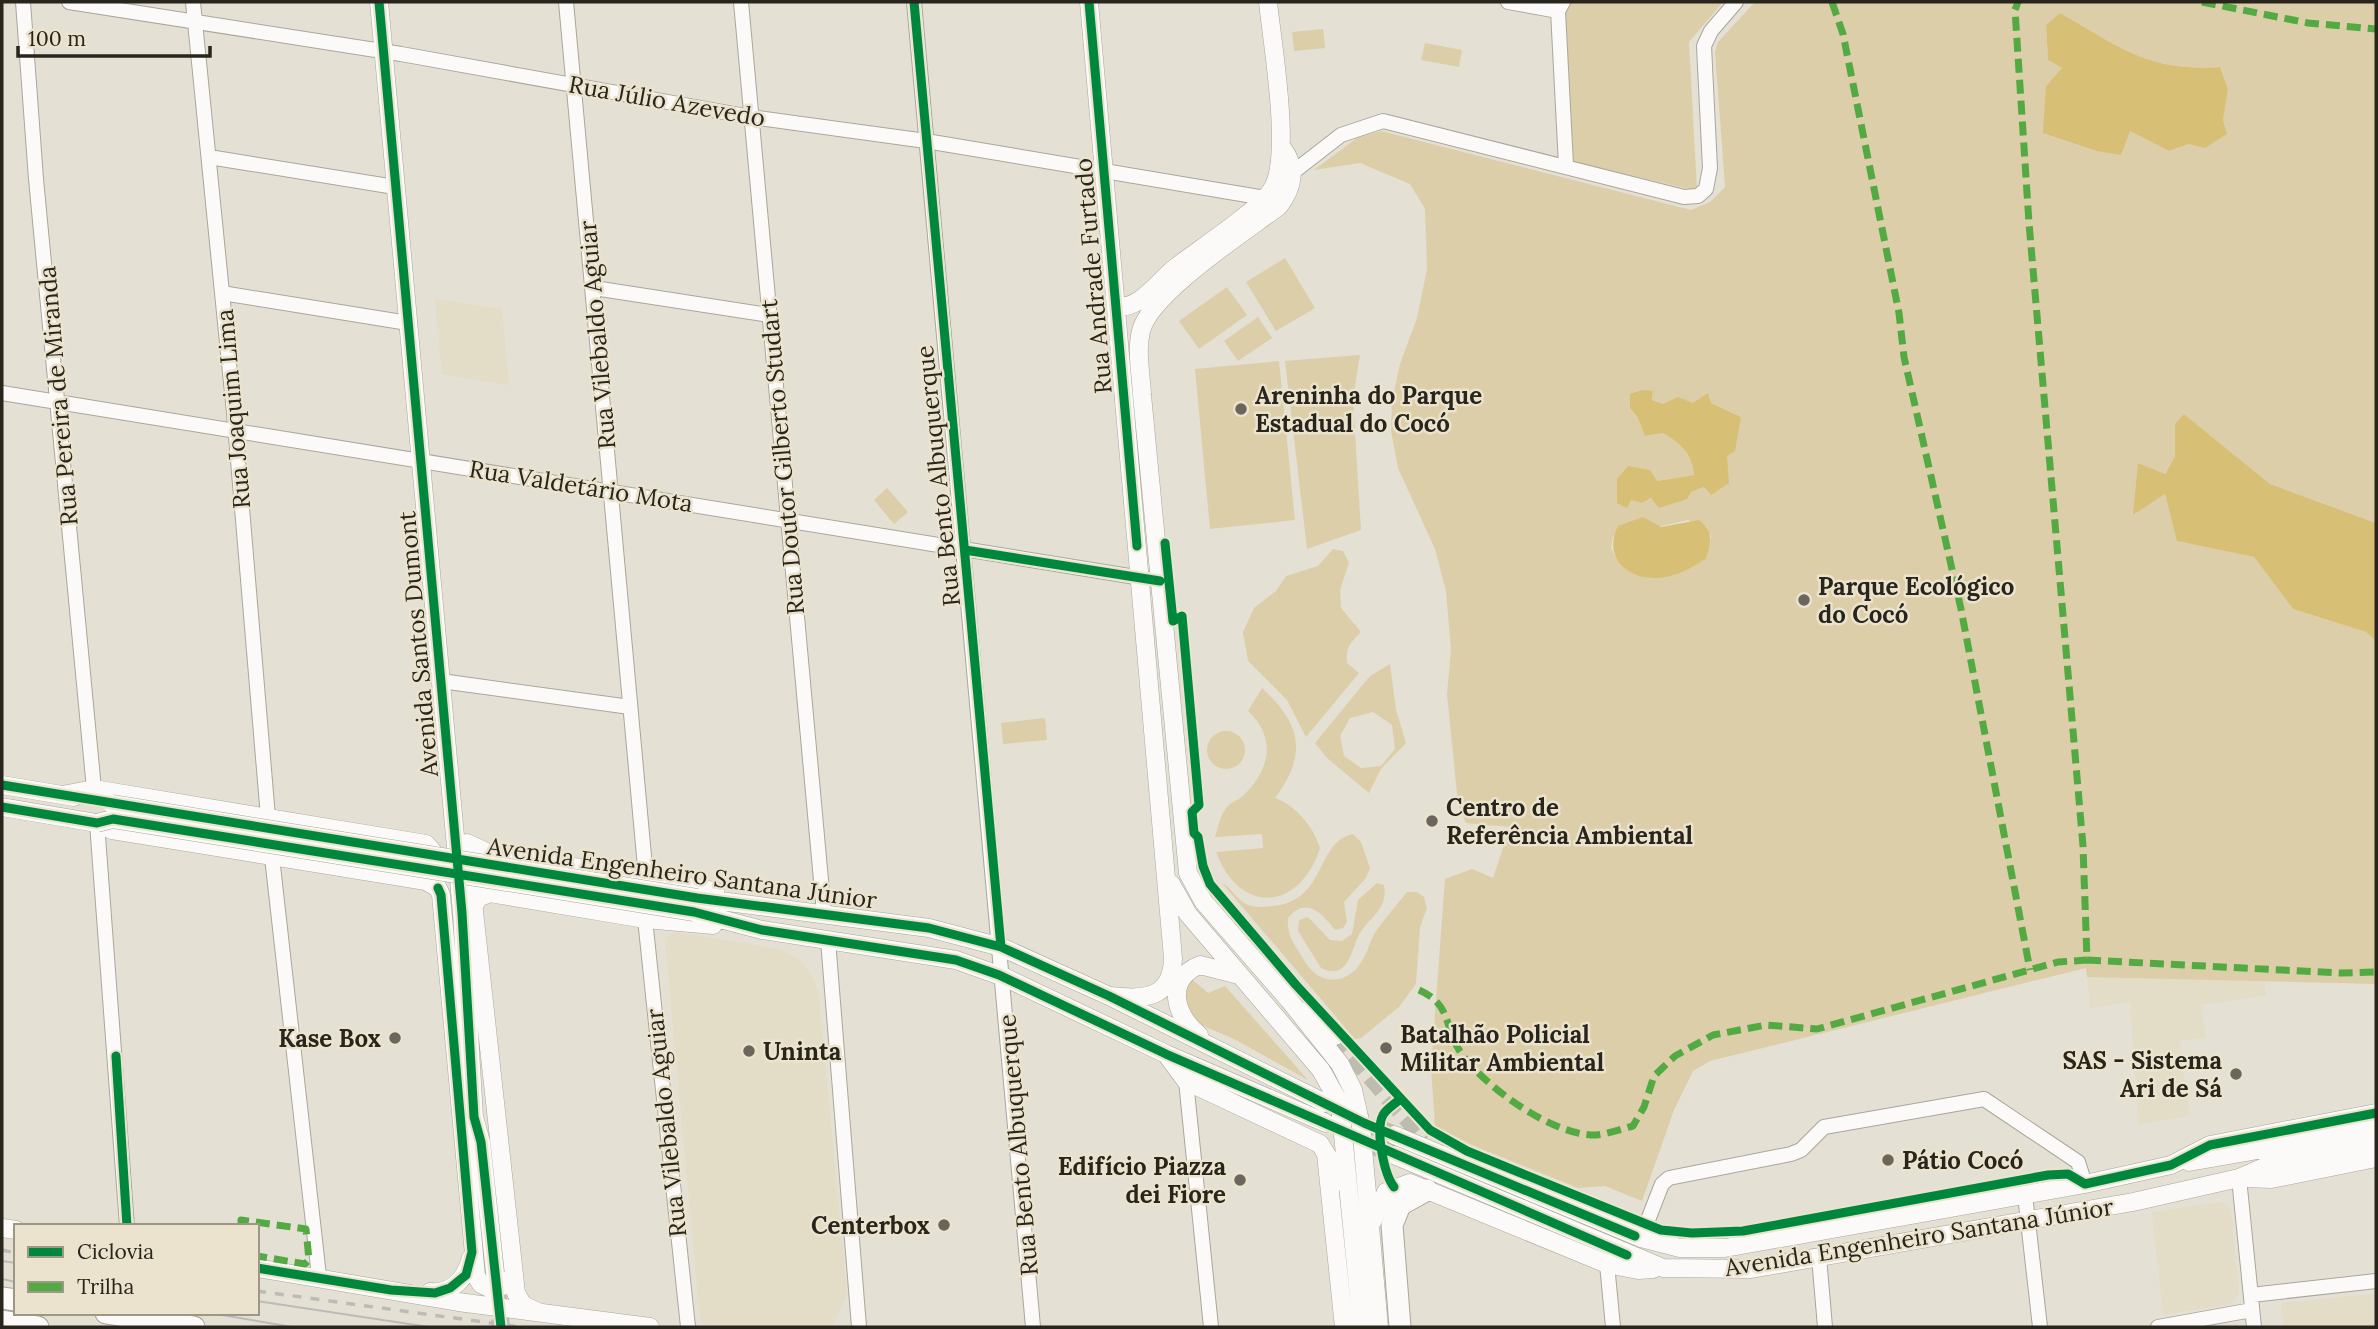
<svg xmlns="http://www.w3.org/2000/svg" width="2378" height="1329" font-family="Lora,serif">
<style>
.built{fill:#e3dcc6}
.green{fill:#dccea8;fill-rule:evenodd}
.water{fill:#d8bf76}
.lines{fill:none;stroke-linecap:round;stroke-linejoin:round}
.major-tunnel{stroke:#bebbaf;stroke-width:18;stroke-dasharray:18 9;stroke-linecap:butt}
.minor-casing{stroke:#a9a69c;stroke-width:16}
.major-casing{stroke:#a9a69c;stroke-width:19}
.highway-casing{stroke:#a9a69c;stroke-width:23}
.minor{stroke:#fbfaf9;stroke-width:14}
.major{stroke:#fbfaf9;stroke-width:18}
.highway{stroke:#fbfaf9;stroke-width:21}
.tram{stroke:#bcbbb8;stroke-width:2}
.rail{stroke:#bcbbb8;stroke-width:3.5;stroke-dasharray:9 9;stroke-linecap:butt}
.major-bridge-casing{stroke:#a9a69c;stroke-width:19;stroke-linecap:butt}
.major-bridge{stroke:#fbfaf9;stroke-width:18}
.quiet{stroke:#53aa43;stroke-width:7;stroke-dasharray:14 7;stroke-linecap:butt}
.cycleway-casing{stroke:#ebe3cd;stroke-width:13}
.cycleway{stroke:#00873e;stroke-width:9}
.poi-dot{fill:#6a665c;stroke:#ebe3cd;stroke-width:2.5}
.labels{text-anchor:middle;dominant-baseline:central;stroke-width:5;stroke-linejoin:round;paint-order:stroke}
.street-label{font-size:24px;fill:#28251c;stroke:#ebe3cd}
.poi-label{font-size:24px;font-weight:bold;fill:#28251c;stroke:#ebe3cd;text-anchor:start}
</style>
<rect width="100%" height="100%" fill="#e4e0d4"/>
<!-- built -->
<path class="built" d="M435,299L502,309L509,385L442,374Z
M674,932L781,949L800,960L814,979L819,997L847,1295L832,1327H719L704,1325L700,1320L665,939Z
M2087,977L2264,980L2266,995L2201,1005L2206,1037L2179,1041L2190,1115L2139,1125L2130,1002L2090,1008Z
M2222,1202L2231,1209L2239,1294L2230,1304L2163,1315L2152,1212Z
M2375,1294L2376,1327H2283L2281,1303Z"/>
<!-- green -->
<path class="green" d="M1568,2H1723L1689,42L1697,191L1572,161L1563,12Z
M1755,2H2376V523L2270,484L2184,414L2175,424V456L2164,475L2139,463L2134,514L2165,494L2178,541L2254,557L2293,609L2366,632L2376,641V984L2087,977L2086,968L1710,1061L1693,1071L1674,1110L1642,1201L1605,1186L1578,1188L1472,1145L1435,1126L1431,1068L1445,879L1472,869L1493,878L1510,827L1466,823L1458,804L1447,694L1451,650L1446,591L1435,549L1398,468L1391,431L1392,400L1400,364L1417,318L1427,269L1425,209L1410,184L1360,163L1314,170L1357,138L1381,131L1691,210L1710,202L1725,187L1715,52L1718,42ZM2060,13C2120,47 2148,72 2220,67L2228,89L2223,121L2189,144L2169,151L2046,86L2062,68L2048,60L2046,25ZM1653,392L1652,400L1663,404L1711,403L1741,417L1711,495L1704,487C1684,495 1660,492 1642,503L1631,500L1657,481L1694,475C1692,453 1681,444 1663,433L1645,436L1637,416ZM1688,520L1711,536L1706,559L1670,576L1617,560L1611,548L1613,537Z
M1323,29L1325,48L1294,51L1292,32Z
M1425,43L1462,50L1459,67L1421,60Z
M1285,258L1315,308L1276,331L1246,282Z
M1227,287L1247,315L1199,349L1179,321Z
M1258,317L1272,338L1238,361L1224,341Z
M1360,355L1353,399L1361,530L1307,549L1285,361Z
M1279,361L1295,520L1210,529L1195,369Z
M887,488L908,512L894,524L874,500Z
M1333,549L1343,551L1349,563L1340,590L1341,608L1361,632C1351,642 1345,648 1347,663L1359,673L1306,737L1287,700L1248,661L1243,632L1254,608L1276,591L1286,576L1318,566Z
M1390,664L1396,710L1406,743L1381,769L1369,793L1327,758L1315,743L1370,676ZM1373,712L1392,725L1395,749L1381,766L1361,768L1344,756L1340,736L1350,718Z
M1262,688C1301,724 1308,754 1275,798C1295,805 1314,827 1320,848C1300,911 1240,916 1216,852L1263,848L1262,834L1215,837C1218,828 1220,815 1227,807C1231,802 1239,800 1244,795C1271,768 1276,737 1248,711Z
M1045,718L1047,740L1003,744L1001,723Z
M1207 750a19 19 0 1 1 38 0a19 19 0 1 1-38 0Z
M1353,834L1361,842L1370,868L1366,878L1344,902L1347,922L1343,928L1335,930C1322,913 1306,896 1288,918C1286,936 1297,948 1306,963C1320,986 1348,985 1362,961C1368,952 1370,940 1376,931C1385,918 1397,905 1407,892H1417L1424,897L1427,908L1420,927L1416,984L1399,1007L1361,1038L1355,1039L1222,883C1231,887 1236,899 1246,904C1254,908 1264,907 1273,906C1327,901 1315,842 1353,834Z
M1377,883L1384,885C1388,909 1372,915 1360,933C1352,945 1350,982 1321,968L1298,931L1299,920L1308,917L1330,940L1342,941L1352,934L1358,900Z
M1189,977L1208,993L1225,986L1308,1080L1234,1039L1201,1025L1188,1015L1182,1003Z"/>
<!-- water -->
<path class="water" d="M2060,13C2120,47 2148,72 2220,67L2228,89L2223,121L2227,134L2205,148L2189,144L2169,151L2130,131L2121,155L2097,151L2043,133L2046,86L2062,68L2048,60L2046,25Z
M1642,390L1653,391L1652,400L1663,404L1678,397L1693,403L1708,393L1711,403L1741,417L1735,451L1727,456L1729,483L1711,495L1704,487L1691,492L1687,499L1659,508L1651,498L1642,503L1631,500L1627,508L1617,503V479L1628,466L1650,470L1657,481L1694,475C1692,453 1681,444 1663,433L1645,436L1637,416L1630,408V394Z
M2184,414L2270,484L2376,523V641L2366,632L2293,609L2254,557L2177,541L2165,494L2133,515L2138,463L2165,474L2175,456V424Z
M1643,517L1661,527L1699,520C1714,532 1711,542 1706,559C1695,565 1683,573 1670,576C1636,585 1600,563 1618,526Z"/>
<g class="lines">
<!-- major-tunnel -->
<path class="major-tunnel" d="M1335,1036L1425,1139
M1349,1115L1394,1135
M1351,1135L1394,1155
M497,1292L501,1327"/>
<defs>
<path id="minor" d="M23,2L36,179L94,789
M69,2L401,54L751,117L926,141L1265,198
M193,2L234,413L268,817
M566,2L646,878
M741,2L824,913
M914,2L1033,1327
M1508,2L1558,11
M1563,2L1558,11L1566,165
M209,157L395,187
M1292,173L1341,135L1383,121L1684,197L1698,196L1706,189L1710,168L1704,46L1711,31L1736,2
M594,288L769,315
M222,293L408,323
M2,393L1160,581
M441,681L630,707
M97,823L127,1226
M272,857L319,1276
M645,919L688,1327
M828,940L859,1327
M1186,1081L1211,1327
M2239,1178L2254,1327
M2025,1195L2040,1327
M1641,1238L1662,1184L1669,1178L1791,1154L1801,1150L1824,1127L1984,1099L2078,1162L2085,1184
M1819,1257L1825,1327
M1607,1264L1613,1327
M2251,1295L2376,1281
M2158,1327L2252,1310"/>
<path id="major" d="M379,2L462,913L474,1117L481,1142L496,1282
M1089,2L1173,958C1172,1001 1142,999 1109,996
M1283,149C1297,168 1293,188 1279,206C1245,232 1150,293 1141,331C1136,351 1141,374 1142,395L1188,873L1203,901L1289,1000L1340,1064L1353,1090L1361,1126L1379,1327
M1116,306C1139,311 1158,281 1175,268C1199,249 1255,213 1271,191C1293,160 1272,43 1268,2
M2,785L74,797
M62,795L94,789L426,844L433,852L435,866
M2,807L97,823L112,830L426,881L438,888L441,895L476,1276L481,1284L491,1289L506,1285L514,1274
M467,843L486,852L715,891
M470,875L516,1293L523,1305L538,1312
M1171,884L1188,914L1321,1070L1340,1104L1362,1327
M697,898L929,928L1001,947L1109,996L1325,1103
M474,906L478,898L490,893L645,919L713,925
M694,912L762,930L956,960L1004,977L1166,1054L1326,1123
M1306,1011L1335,1036
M1199,1035C1174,1015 1165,979 1200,965L1239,975
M1166,1054L1186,1081L1320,1144L1344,1183
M1394,1135L1641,1238L1680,1248H1725L2085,1184L2171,1165L2210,1145L2376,1113
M1326,1154L1344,1327
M1394,1155L1663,1268L1751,1269L2133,1202L2239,1178L2269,1165L2376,1145
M2189,1162L2376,1129
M2246,1178L2271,1179L2376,1158
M1372,1222L1386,1192L1410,1183L1607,1264L1638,1270L1653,1269
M2,1228L16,1230
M257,1268L458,1302L650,1327
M430,1292C453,1294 465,1279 471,1258"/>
<path id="highway" d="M2,1298L16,1300
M106,1313L194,1327
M2,1321L38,1327
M1400,1327L1392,1225L1400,1205L1427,1190"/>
</defs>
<!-- minor casing -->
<use href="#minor" class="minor-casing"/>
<!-- major casing -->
<use href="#major" class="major-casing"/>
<!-- highway casing -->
<use href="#highway" class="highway-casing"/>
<!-- minor -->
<use href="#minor" class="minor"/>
<!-- major -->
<use href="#major" class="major"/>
<!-- highway -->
<use href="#highway" class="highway"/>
<!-- tram -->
<path class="tram" d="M2,1261L16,1263
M2,1279L16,1282
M257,1301L429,1327
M210,1313L292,1327"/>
<!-- rail -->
<path class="rail" d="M2,1250L16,1253
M257,1291L520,1327"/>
<defs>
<path id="major-bridge" d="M112,804L697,898
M97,823L113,819L694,912"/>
</defs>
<!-- major-bridge casing -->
<use href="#major-bridge" class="major-bridge-casing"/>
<!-- major-bridge -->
<use href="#major-bridge" class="major-bridge"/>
<!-- quiet -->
<path class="quiet" d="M1832,2L1843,34L1899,313L1904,357L1961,609L2030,970
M2202,2L2308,23L2376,29
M2087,960L2340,973L2376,972
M1419,990C1453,1005 1443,1027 1461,1053C1485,1087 1553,1136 1596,1135C1608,1134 1621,1129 1633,1126L1644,1107L1654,1076L1675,1056L1713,1035L1766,1025L1817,1029L2058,962L2087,960L2083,846L2029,223L2015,10L2018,2
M241,1226V1220L306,1229L309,1260L305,1264L257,1256"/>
<defs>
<path id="cycleway" d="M379,2L462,913L474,1117L481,1142L501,1327
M914,2L1001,947
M1089,2L1137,546
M1165,543L1173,621L1182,616L1199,805L1192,812L1194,833L1198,837L1203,866L1210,884L1296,985L1430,1130L1467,1151L1646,1224L1661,1230L1692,1233L1743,1231L2048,1175L2068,1174L2085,1184L2171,1165L2210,1145L2376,1113
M965,550L1160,581
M2,785L697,898L929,928L1001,947L1109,996L1364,1123L1635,1236
M2,807L97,823L113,819L694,912L762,930L956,960L999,975L1166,1054L1627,1255
M116,1056L127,1226
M1394,1187C1384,1174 1375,1130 1383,1115C1386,1109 1395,1104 1400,1099
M257,1268L391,1290L435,1293L450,1288L466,1275L472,1252L441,895L438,888"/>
</defs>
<!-- cycleway casing -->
<use href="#cycleway" class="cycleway-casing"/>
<!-- cycleway -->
<use href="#cycleway" class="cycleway"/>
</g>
<!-- markers -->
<g class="poi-dot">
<circle cx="1241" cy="409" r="7"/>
<circle cx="1804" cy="600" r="7"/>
<circle cx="1432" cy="821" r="7"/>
<circle cx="395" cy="1038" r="7"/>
<circle cx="1386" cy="1048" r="7"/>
<circle cx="749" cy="1051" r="7"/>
<circle cx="2236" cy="1074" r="7"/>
<circle cx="1888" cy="1160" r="7"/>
<circle cx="1240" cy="1180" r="7"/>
<circle cx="944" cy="1225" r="7"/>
</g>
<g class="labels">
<!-- street labels -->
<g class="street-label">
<text transform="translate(667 101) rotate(10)">Rua Júlio Azevedo</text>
<text transform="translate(1093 276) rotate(-95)">Rua Andrade Furtado</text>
<text transform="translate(597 335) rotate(-95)">Rua Vilebaldo Aguiar</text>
<text transform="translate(58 396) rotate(-95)">Rua Pereira de Miranda</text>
<text transform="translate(233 409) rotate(-95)">Rua Joaquim Lima</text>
<text transform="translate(782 457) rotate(-95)">Rua Doutor Gilberto Studart</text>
<text transform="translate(938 476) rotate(-96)">Rua Bento Albuquerque</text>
<text transform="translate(581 486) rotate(9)">Rua Valdetário Mota</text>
<text transform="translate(418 644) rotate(-95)">Avenida Santos Dumont</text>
<text transform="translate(682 873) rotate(8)">Avenida Engenheiro Santana Júnior</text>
<text transform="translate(666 1123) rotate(-96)">Rua Vilebaldo Aguiar</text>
<text transform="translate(1018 1145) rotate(-95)">Rua Bento Albuquerque</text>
<text transform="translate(1919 1237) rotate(-9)">Avenida Engenheiro Santana Júnior</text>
</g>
<!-- poi labels -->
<g class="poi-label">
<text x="1255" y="395">Areninha do Parque<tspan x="1255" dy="28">Estadual do Cocó</tspan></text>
<text x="1818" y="586">Parque Ecológico<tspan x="1818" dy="28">do Cocó</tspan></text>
<text x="1446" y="807">Centro de<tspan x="1446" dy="28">Referência Ambiental</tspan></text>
<text x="1400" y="1034">Batalhão Policial<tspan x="1400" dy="28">Militar Ambiental</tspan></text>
<text x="381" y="1038" text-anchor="end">Kase Box</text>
<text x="763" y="1051">Uninta</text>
<text x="2222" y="1060" text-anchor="end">SAS - Sistema<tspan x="2222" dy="28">Ari de Sá</tspan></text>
<text x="1902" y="1160">Pátio Cocó</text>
<text x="1226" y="1166" text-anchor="end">Edifício Piazza<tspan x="1226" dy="28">dei Fiore</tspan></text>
<text x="930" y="1225" text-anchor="end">Centerbox</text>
</g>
</g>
<!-- border -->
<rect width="2378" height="1329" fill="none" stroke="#28251c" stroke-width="7"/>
<!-- legend -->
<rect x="14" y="1224" width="245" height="91" fill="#ebe3cd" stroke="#9d9786" stroke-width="2"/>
<rect x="28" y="1247" width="35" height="10" fill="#00873e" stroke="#9d9786" stroke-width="2"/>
<text x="77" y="1259" font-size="21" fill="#28251c">Ciclovia</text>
<rect x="28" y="1282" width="35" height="10" fill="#53aa43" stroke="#9d9786" stroke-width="2"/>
<text x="77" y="1294" font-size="21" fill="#28251c">Trilha</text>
<!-- scale -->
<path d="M18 46v10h192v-10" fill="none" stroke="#28251c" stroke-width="3.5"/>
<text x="28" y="46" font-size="21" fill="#28251c" stroke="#ebe3cd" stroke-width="5" paint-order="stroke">100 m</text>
</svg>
